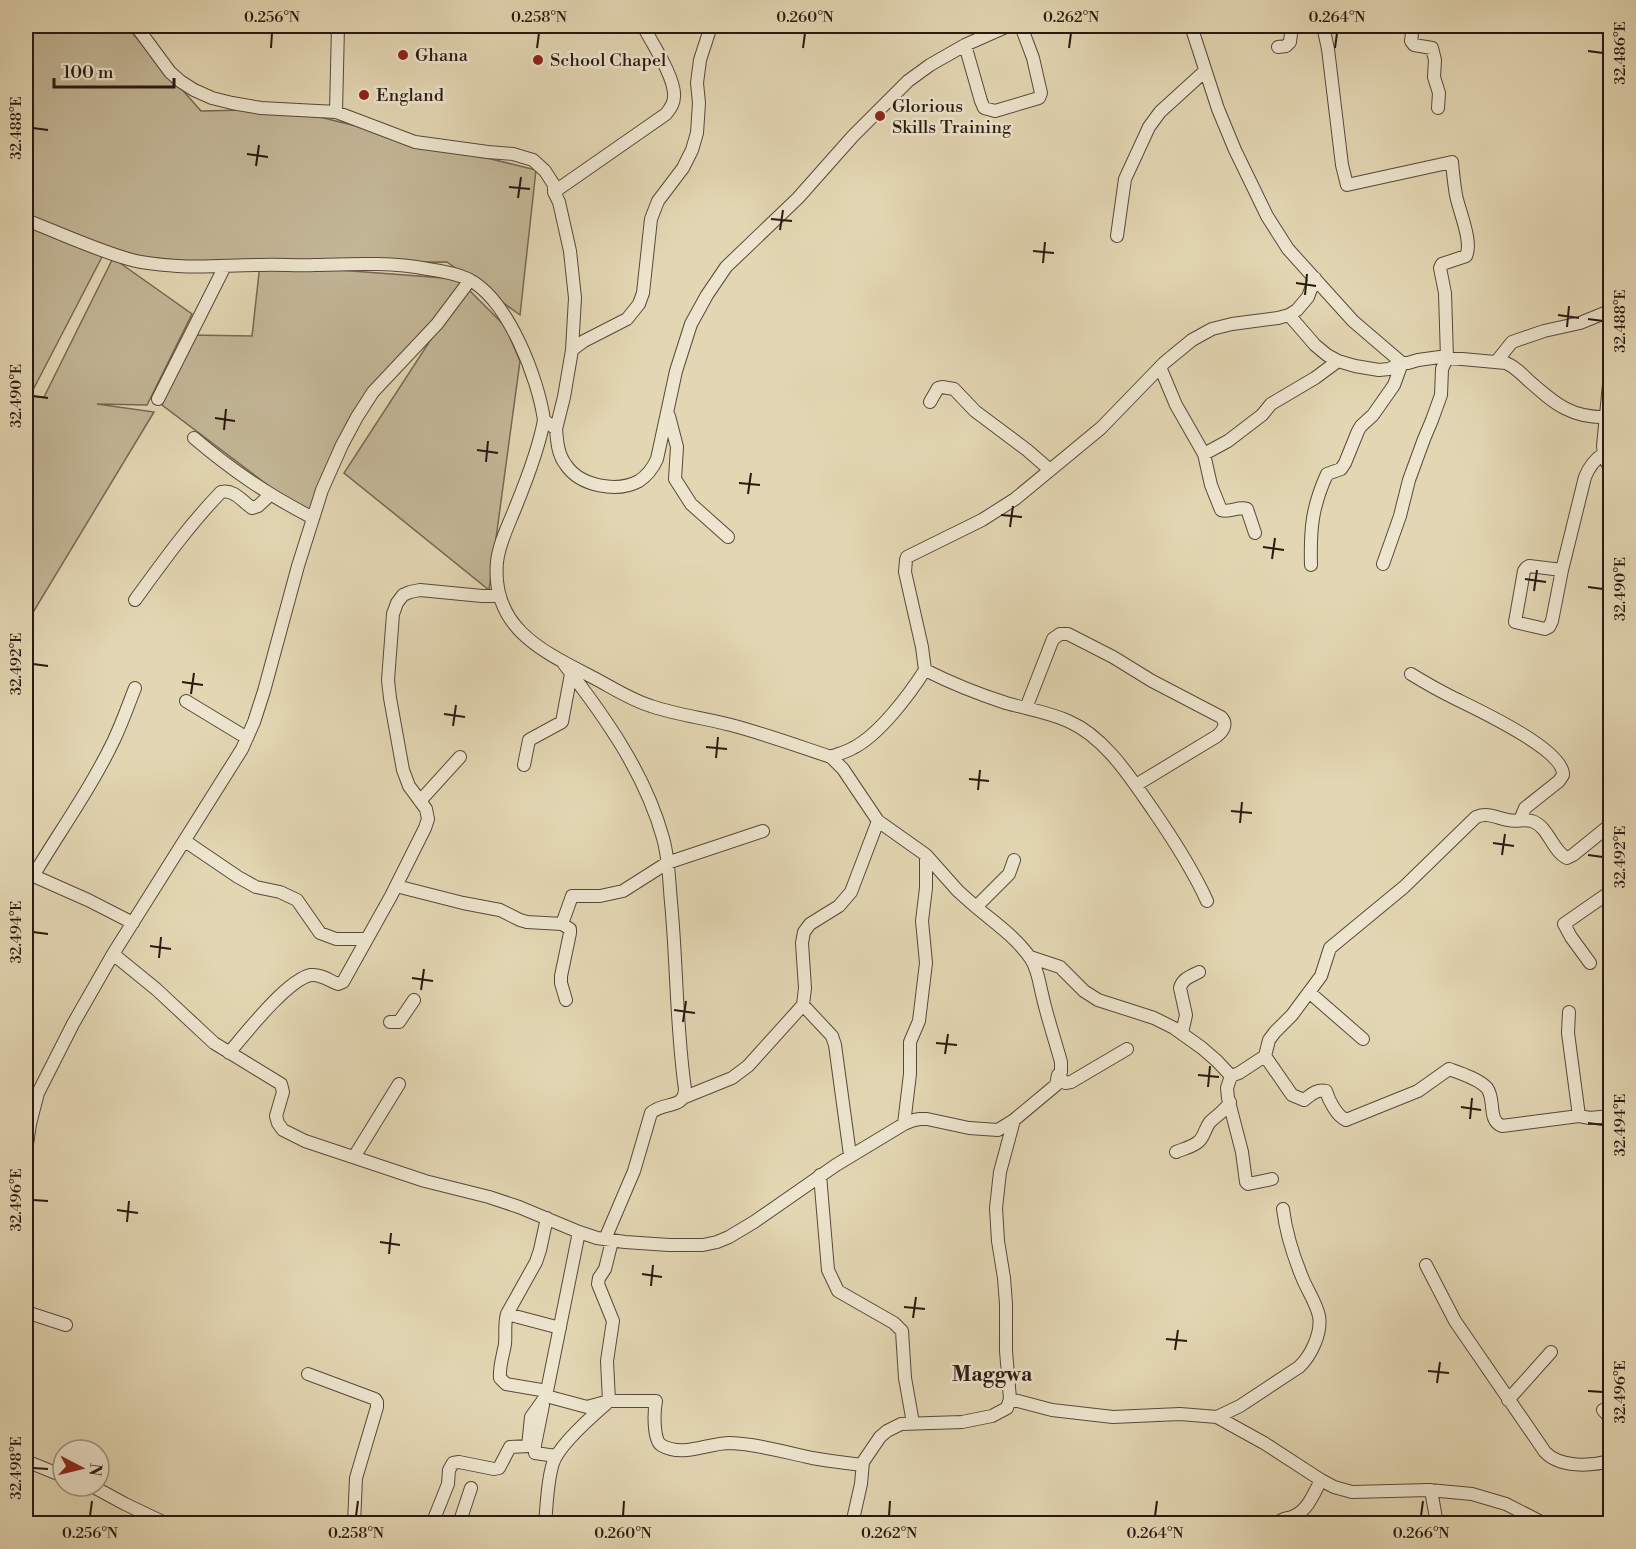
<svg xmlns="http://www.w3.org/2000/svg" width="1636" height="1549" font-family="'Libre Bodoni',serif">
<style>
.green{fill:#c3b797;stroke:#766854;stroke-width:1.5}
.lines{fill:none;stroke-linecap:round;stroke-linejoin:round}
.minor-casing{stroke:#58483a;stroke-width:14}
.minor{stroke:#ede5ce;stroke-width:12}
.ticks{fill:none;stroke:#291811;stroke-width:2}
.poi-dot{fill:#8f2418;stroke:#ede5ce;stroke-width:2}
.labels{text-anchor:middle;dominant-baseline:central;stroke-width:5;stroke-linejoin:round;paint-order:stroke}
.poi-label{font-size:18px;fill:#291811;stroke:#ede5ce;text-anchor:start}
.quarter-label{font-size:21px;font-weight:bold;fill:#291811;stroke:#ede5ce}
.neatline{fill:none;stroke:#291811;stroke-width:2}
.ticks-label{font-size:15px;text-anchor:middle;fill:#291811}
</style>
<rect width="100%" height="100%" fill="#e3d7b3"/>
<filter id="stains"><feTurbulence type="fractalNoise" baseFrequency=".00333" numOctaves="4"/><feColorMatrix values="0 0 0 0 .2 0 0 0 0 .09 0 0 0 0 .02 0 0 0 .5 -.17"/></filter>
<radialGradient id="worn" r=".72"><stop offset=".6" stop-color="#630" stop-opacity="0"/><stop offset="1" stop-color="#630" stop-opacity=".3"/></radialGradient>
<!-- green -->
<path class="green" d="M26,26H126L201,111L287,109L536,170L520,315L447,262L153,263L26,217Z
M26,225L103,255L34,388L26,386Z
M113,258L192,314L147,405L97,404L154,412L26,624V396L44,397Z
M260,264L470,280L465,286L505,326L520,361L489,590L344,473L465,287L378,379L307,515L162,405L190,335L252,336Z"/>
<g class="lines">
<defs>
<path id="minor" d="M136,26L170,72L180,81L194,90L212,98L232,103L261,108L336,112L415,142L488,152L513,154L533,160L545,171L554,185V192L559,202L570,251L575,298L572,350L564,397L556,429
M1191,26L1218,109L1235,150L1267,216L1288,249L1353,321L1402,363
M1323,26L1328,49L1342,165L1347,185L1452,162C1453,173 1454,184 1456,195C1459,211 1473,242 1466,256L1442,264L1440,268L1445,293L1447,358L1442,369L1441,395L1432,420L1424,439L1409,480L1400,516L1383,564
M1413,26L1411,41L1414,45L1432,48L1435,60L1434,77L1439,93L1438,108
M965,45L981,101L984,108L995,111L1039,98L1041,93L1033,58L1021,26
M1278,47L1286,46L1290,42L1292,26
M336,112L338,26
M554,192L666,114C670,109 674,104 674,97C676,79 652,43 643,26
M26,220C60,233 98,251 132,260C147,264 163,265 178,266C205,268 232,265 260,265C278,264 296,266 315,265C354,264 390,262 428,269C442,271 455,273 468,279C508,299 538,378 544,420L556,429C557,442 558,455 566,465C580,486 617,493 639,481C648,475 653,468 657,459L676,371L691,324L707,295L726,267L798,198L853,136L908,81L930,65L965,45L1008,26
M1117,236L1125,179L1149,127L1160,112L1205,71
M1289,315L1315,345L1327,355L1338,361L1355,366L1379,370L1389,369L1402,363H1408L1418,360L1440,357L1506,363C1515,367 1521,373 1528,380C1555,404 1572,419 1610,417
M572,350L584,341L627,319L639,304L643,293L651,219L658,201L683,168L692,150L697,133L699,103L697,83L700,60L711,26
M1496,362L1512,342L1544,331L1580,323L1607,312H1610
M1160,367L1176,405L1204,454L1211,485L1221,510C1230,513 1238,506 1247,509L1255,533
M1610,374L1603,446L1605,459L1610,468
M158,399L225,266
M930,402L938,388L942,387L954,389L975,411L1027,450L1050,470
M669,416L677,447L675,479L691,504L728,537
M544,420C539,448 527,479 516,506C509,524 499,543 497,562C491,629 544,652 594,678C613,688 631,700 651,706C677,715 705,718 731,725C765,734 798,746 831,757L843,769L878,821L926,855L958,891L976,907
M194,438C234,472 267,494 313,518
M1204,454L1228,441L1262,415L1271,404L1315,378L1338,361
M1311,565C1310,529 1312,507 1327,474L1341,469L1345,463L1358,431L1361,426L1373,415L1394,385L1402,363
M1562,570L1529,566L1526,568L1524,571L1515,622L1545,629L1549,627L1552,621L1562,570L1585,477C1589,467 1594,460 1603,454
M135,600C162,563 189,525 221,492C234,489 242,501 252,508L258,506L270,495
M564,664C605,717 645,773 663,838C669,859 669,881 671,902C677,964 676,1027 685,1089C684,1110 664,1101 651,1113L634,1171L605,1239
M925,670C951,683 978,694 1006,703C1027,709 1048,712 1068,721C1105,737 1130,777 1153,810C1173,839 1192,868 1207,901
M1411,674C1424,682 1438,690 1452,697C1474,708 1564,749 1563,775L1559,781L1525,808L1520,820
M186,701L247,738
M1026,708L1053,639L1060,634H1068L1113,657L1152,681L1221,717C1228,724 1223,731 1217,736L1136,785
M831,757C838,754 846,752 853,748C879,735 909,695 925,670L922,647L905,572L906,560L907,557L982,520L1015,499L1101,428L1164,363L1192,340L1212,329L1232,324L1278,318L1289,315L1297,310L1308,297L1315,278
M524,765L529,740L562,722L571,674
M420,801L460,757
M185,841L238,877L256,887L280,892L297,900L320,933L336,939H367
M27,873L88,900L133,923
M33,876C60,831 91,788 114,740C122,723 128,706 135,688
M396,886L463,903L500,910L520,920L527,922L562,924L570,929V933L561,976V983L566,1000
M562,924L572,896H600L623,891L667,863L763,831
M113,954L156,989L214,1043L281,1084L283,1092L276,1116L278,1123L283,1130L305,1141L425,1181L489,1197L519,1207L579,1232L597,1238L625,1242L669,1245H703L717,1242L729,1237L754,1222L836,1165L904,1124L914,1120L920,1119H927L969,1128L998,1130L1014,1120
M1030,957L1060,967L1084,991L1098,1000L1154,1018L1174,1028L1202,1048L1217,1061L1231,1076
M1590,963L1571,937L1564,924L1610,892
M1309,992L1363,1039
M803,1005L832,1036L835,1045L850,1155
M1569,1012L1568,1033L1579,1116
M390,1022H399L414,1000
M1182,1033L1186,1015L1180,988C1182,979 1191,976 1199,972
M229,1053C245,1034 288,979 311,975C321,974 330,981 338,984L343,982L391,896L425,828L428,819L426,809L409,786L403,770L390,698L388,680L393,614L397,603L403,595L410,592L420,590L482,596H500
M1265,1056L1292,1095L1304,1100C1311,1095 1316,1089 1326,1091C1329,1101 1337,1116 1346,1120L1418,1091L1449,1069C1460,1073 1479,1079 1487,1088C1496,1100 1487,1120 1502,1126L1579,1116L1590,1118L1610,1116
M1058,1075L1065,1083L1071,1082L1127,1049
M1231,1076L1239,1073L1265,1056L1269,1040L1275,1032L1292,1015L1321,976L1330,948L1404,887L1476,817C1489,812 1496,818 1508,820C1516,822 1524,819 1532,821C1549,827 1552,851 1567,858L1573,855L1610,825
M1231,1076L1227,1088L1228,1098L1242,1152L1246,1182L1248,1184L1272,1179
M685,1097L732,1078L748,1066L803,1005L805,988L802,943L804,932L810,924L839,906L851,892L878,821
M904,1124L910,1074V1042L919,1021L926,963L922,921L926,888V855
M26,1151L30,1124L38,1093L73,1024L113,954L242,749L254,722L264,691L298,566L322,490L342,445L357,417L373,392L437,324L470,280
M1176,1152C1183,1149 1192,1147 1198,1142C1204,1138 1205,1128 1210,1122C1217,1115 1225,1111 1230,1102
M354,1157L399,1084
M820,1175L828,1270L838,1291L894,1323L902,1331L905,1378L913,1423
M547,1218L540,1250L536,1262L507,1314C504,1324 506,1334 505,1344C503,1356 499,1366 500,1378L506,1384L547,1391
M1426,1265L1455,1321L1545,1452C1560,1468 1591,1466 1610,1461
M26,1312L66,1325
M507,1314L560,1328
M308,1374L375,1399L377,1402V1407L356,1478L354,1524
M546,1396L587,1407L609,1401H656C654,1411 653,1439 661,1445C683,1458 707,1443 730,1443C758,1444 784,1452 812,1458C828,1461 846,1463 862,1465
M1010,1399L1006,1351V1304L1004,1278L998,1241L996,1208L1000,1172L1014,1120L1056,1085L1058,1075L1061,1072V1062C1055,1040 1047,1017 1042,994C1039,982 1038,970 1031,959C1017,938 995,923 976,907L1009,874L1014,860
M1508,1400L1551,1352
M609,1401L607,1361L613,1321L598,1284L599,1278L605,1269L612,1241
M543,1405L535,1445V1453L556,1456
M1603,1410L1610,1418
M1217,1417L1240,1406L1299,1367C1311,1356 1322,1333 1319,1316C1316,1302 1307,1290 1302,1277C1293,1255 1286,1233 1283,1209
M26,1461L63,1476
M92,1486L125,1504L167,1524
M1431,1490L1437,1524
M432,1524L448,1484L449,1470L453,1463L459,1462L494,1469L499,1468L510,1447L528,1446L531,1417L546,1396L579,1232
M459,1524L471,1488
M545,1524C547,1504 547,1482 553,1463C559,1445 591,1417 606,1404
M852,1524L861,1484L863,1462L880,1437L887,1431L901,1424L962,1422L992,1416L1007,1408L1010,1399L1052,1410L1113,1417L1180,1414L1217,1417L1264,1443L1321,1480L1334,1487L1352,1492L1429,1490L1472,1494L1506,1504L1545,1524
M1276,1524C1285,1516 1286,1520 1294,1516C1308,1510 1314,1493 1321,1480"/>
</defs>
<!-- minor casing -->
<use href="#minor" class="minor-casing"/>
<!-- minor -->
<use href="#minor" class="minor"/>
</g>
<!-- ticks -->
<path class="ticks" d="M271,48L272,33M537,48L539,33M803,48L805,33M1069,48L1071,33M1335,48L1337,33M1588,51L1603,53M33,128L48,130M247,154L268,157M256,166L259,145M509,187L530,189M518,198L521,177M771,219L792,221M780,230L783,210M1033,251L1054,253M1043,263L1045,242M1296,283L1316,286M1305,295L1307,274M1558,315L1579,318M1588,319L1603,321M1567,327L1569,306M33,396L48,398M215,418L235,421M224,430L226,409M477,450L498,453M486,462L488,441M739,483L760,485M748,494L751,473M1001,515L1022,517M1010,527L1013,506M1263,547L1284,550M1272,559L1275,538M1525,579L1546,582M1588,587L1603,589M1534,591L1537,570M33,664L48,666M182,682L203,685M191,694L194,673M444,714L465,717M453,726L456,705M706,747L727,749M716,758L718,737M969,779L989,781M978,790L980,770M1231,811L1252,813M1240,823L1242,802M1493,843L1514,846M1502,855L1505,834M1588,855L1603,857M33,932L48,934M150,946L171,949M159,958L161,937M412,978L433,981M421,990L424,969M674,1010L695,1013M683,1022L686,1001M936,1043L957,1045M945,1054L948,1034M1198,1075L1219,1077M1208,1087L1210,1066M1461,1107L1481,1110M1470,1119L1472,1098M1588,1123L1603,1125M33,1200L48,1201M117,1210L138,1213M127,1222L129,1201M380,1242L400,1245M389,1254L391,1233M642,1274L662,1277M651,1286L653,1265M904,1307L925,1309M913,1318L916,1297M1166,1339L1187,1341M1175,1350L1178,1330M1428,1371L1449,1373M1437,1383L1440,1362M1588,1391L1603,1392M33,1468L48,1469M90,1516L92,1501M356,1516L358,1501M623,1516L624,1501M889,1516L890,1501M1155,1516L1157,1501M1421,1516L1423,1501"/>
<!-- markers -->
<g class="poi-dot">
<circle cx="403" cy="55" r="6"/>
<circle cx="538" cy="60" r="6"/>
<circle cx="364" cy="95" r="6"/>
<circle cx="880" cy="116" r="6"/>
</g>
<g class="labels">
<!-- poi labels -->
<g class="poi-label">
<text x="415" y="55">Ghana</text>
<text x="550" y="60">School Chapel</text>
<text x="376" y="95">England</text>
<text x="892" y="106">Glorious<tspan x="892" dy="21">Skills Training</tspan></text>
</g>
<!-- quarter labels -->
<g class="quarter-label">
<text x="992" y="1375">Maggwa</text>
</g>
</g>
<!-- margin -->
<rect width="1636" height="1549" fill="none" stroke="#e3d7b3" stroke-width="66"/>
<!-- north arrow -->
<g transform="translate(81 1468) rotate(97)"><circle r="28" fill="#ede5ce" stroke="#9f9382" stroke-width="1.5"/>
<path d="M0-4.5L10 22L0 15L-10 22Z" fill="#8f2418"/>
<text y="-9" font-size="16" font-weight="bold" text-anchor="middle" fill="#291811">N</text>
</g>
<!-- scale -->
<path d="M54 78v9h120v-9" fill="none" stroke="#291811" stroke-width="3"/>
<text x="63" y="78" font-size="18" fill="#291811" stroke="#ede5ce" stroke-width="4.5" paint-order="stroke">100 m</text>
<rect x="33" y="33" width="1570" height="1483" class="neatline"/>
<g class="ticks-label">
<text x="272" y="22">0.256°N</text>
<text x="539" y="22">0.258°N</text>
<text x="805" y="22">0.260°N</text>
<text x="1071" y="22">0.262°N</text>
<text x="1337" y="22">0.264°N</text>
<text transform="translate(1620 53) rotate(-90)" y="5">32.486°E</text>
<text transform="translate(16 128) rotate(-90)" y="5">32.488°E</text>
<text transform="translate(1620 321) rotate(-90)" y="5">32.488°E</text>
<text transform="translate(16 396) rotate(-90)" y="5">32.490°E</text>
<text transform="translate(1620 589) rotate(-90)" y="5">32.490°E</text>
<text transform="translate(16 664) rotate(-90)" y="5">32.492°E</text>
<text transform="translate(1620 857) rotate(-90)" y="5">32.492°E</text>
<text transform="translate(16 932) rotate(-90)" y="5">32.494°E</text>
<text transform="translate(1620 1125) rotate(-90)" y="5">32.494°E</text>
<text transform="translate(16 1200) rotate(-90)" y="5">32.496°E</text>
<text transform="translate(1620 1392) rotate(-90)" y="5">32.496°E</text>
<text transform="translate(16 1468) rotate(-90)" y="5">32.498°E</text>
<text x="90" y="1538">0.256°N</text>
<text x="356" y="1538">0.258°N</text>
<text x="623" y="1538">0.260°N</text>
<text x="889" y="1538">0.262°N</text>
<text x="1155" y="1538">0.264°N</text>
<text x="1421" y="1538">0.266°N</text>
</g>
<rect width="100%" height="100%" filter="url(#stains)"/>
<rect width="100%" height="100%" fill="url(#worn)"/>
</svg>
